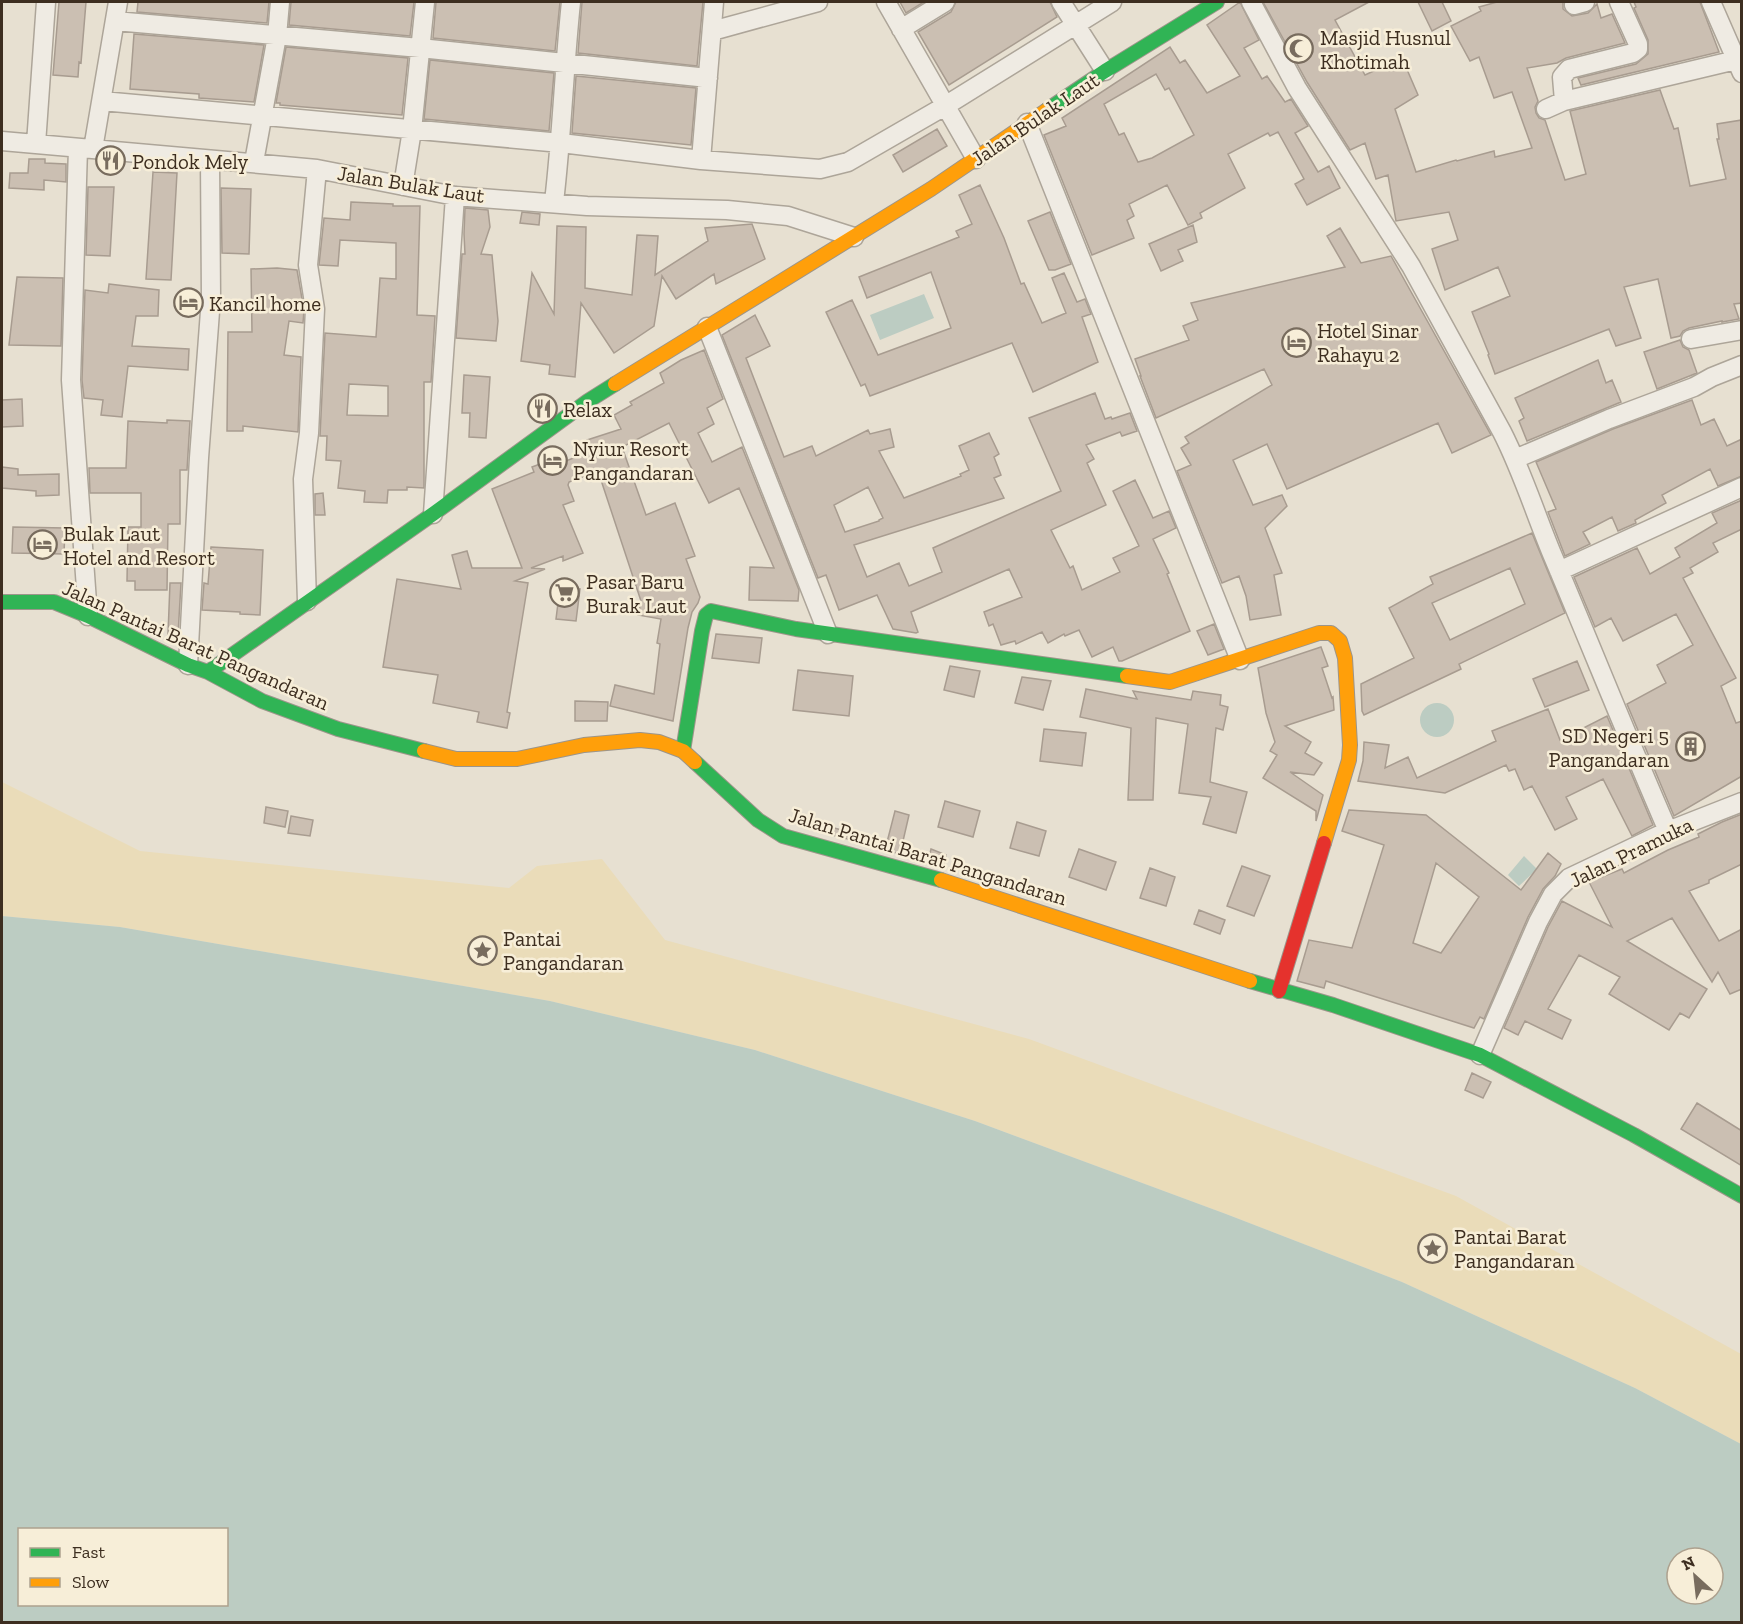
<svg xmlns="http://www.w3.org/2000/svg" width="1743" height="1624" font-family="'Zilla Slab',serif">
<style>
.sand{fill:#eadcb9}
.water{fill:#bcccc2;fill-rule:evenodd}
.building{fill:#cbbfb2;stroke:#a89c90;stroke-width:1.5;fill-rule:evenodd}
.lines{fill:none;stroke-linecap:round;stroke-linejoin:round}
.street-casing{stroke:#ada599;stroke-width:21}
.fast-casing{stroke:#9c958a;stroke-width:16}
.slow-casing{stroke:#9c958a;stroke-width:16}
.jam-casing{stroke:#9c958a;stroke-width:16}
.street{stroke:#efebe3;stroke-width:18}
.fast{stroke:#30b455;stroke-width:14}
.slow{stroke:#ff9f0a;stroke-width:14}
.jam{stroke:#e5322d;stroke-width:14}
.labels{text-anchor:middle;dominant-baseline:central;stroke-width:5;stroke-linejoin:round;paint-order:stroke}
.poi-label{font-size:21px;fill:#3d2e20;stroke:#f7eed8;text-anchor:start}
.street-label{font-size:21px;fill:#3d2e20;stroke:#f7eed8}
</style>
<rect width="100%" height="100%" fill="#e7e0d1"/>
<!-- sand -->
<path class="sand" d="M2,782L140,851L509,888L537,866L602,859L665,940L1029,1039L1456,1196L1741,1354V1444L1635,1388L1402,1282L1226,1214L975,1121L755,1050L550,1001L120,927L2,916Z"/>
<!-- water -->
<path class="water" d="M924,294L934,318L880,340L870,315Z
M1420 720a17 17 0 1 1 34 0a17 17 0 1 1-34 0Z
M1524,856L1537,869L1519,886L1508,875Z
M2,916L120,927L550,1001L755,1050L975,1121L1226,1214L1402,1282L1635,1388L1741,1444V1622H2ZM20,1530H226V1604H20ZM1677,1558H1713V1594H1677Z"/>
<!-- building -->
<path class="building" d="M59,2H86L81,63L79,62L78,77L53,75Z
M138,2H269L267,23L137,12Z
M291,2H414L410,36L289,25Z
M436,2H560L555,51L433,38Z
M582,2H703L697,66L578,53Z
M900,2H924L906,13Z
M956,2H1050L1057,17L949,85L918,32L951,12Z
M1240,2L1259,40L1244,48L1262,79L1267,76L1285,102L1291,99L1308,126L1295,133L1318,172L1329,166L1340,188L1307,205L1295,184L1304,179L1278,132L1270,136L1268,133L1228,154L1245,188L1200,213L1202,218L1188,225L1167,185L1129,204L1134,216L1127,220L1134,238L1092,255L1044,135L1066,126L1062,118L1170,47L1180,63L1185,60L1207,93L1240,76L1207,25ZM1156,74L1165,90L1169,88L1194,135L1152,158L1138,162L1124,133L1119,135L1104,104Z
M1263,2H1369L1335,20L1365,75L1402,58L1418,95L1395,109L1416,172L1456,160L1457,161L1494,151L1495,157L1532,148L1512,92L1494,98L1479,57L1470,61L1451,26L1481,11L1479,7L1497,2H1563V9L1572,16L1588,13L1597,4L1601,18L1612,14L1625,43L1566,58L1557,63L1527,68L1538,101L1535,107L1536,113L1539,118L1545,120L1565,180L1586,174L1570,111L1660,90L1674,129L1678,128L1690,186L1726,179L1717,139H1719L1717,124L1742,120V303L1734,304L1739,319L1722,322V321L1689,328L1683,331L1680,336L1671,338L1658,279L1624,287L1641,338L1616,346L1609,329L1495,374L1488,355L1489,354L1472,312L1510,296L1498,267L1445,290L1432,249L1458,240L1449,212L1396,221L1388,175L1376,179L1365,143L1350,150L1307,82Z
M1418,2H1442L1451,21L1432,31Z
M1634,2H1700L1719,52L1581,85L1578,78L1636,64L1648,54V40L1634,8L1636,7Z
M134,34L264,45L254,102L199,98V94L130,89Z
M286,47L408,58L402,115L280,105V103H276Z
M430,60L554,73L549,131L424,119Z
M576,76L696,88L691,145L572,133Z
M937,129L947,146L903,172L893,155Z
M29,159H45V163L66,164V182L44,180V190L9,188L10,173H28Z
M153,172L177,173L171,280L146,279Z
M980,185L1004,238L1021,284L1024,283L1042,323L1066,313L1052,278L1064,273L1077,302L1085,299L1091,314L1082,317L1098,362L1033,392L1012,343L870,396L865,384L861,386L826,312L852,300L878,355L951,328L931,272L867,298L859,277L959,237L956,231L972,224L959,195Z
M88,187H114L110,256L86,255Z
M221,188L251,189L249,254L222,253Z
M351,202L393,204V206H420L417,315L435,316L431,382H424V488L407,487V490H388L387,503L364,502L365,491L338,488L341,461L326,460L327,436H320L325,333L376,337L380,278L396,279V243L340,240L338,266L319,265L324,218L350,220ZM349,384L388,386V416L347,415Z
M465,208L488,210L490,227L481,254L492,255L498,321L496,341L456,338L462,254H465L464,234Z
M522,212L540,214L539,225L520,223Z
M1050,212L1071,264L1055,270H1049L1028,221Z
M752,224L765,259L716,284L714,274L676,299L662,276L654,326L614,353L581,303L575,377L549,374L550,365L521,361L532,273L554,314L557,226L586,227L585,288L632,295L637,235L658,236L655,275L708,241L705,228Z
M1193,225L1197,242L1178,250L1183,261L1161,271L1149,244Z
M1340,228L1361,263L1391,256L1491,435L1452,453L1438,423L1287,489L1267,444L1233,460L1253,505L1282,495L1287,506L1265,528L1282,573L1274,575L1281,615L1250,620L1246,596L1239,576L1222,583L1177,471L1191,465L1181,448L1189,443L1185,437L1272,385L1264,369L1156,418L1140,376H1141L1135,359L1189,340L1183,326L1198,320L1191,303L1345,267L1327,236Z
M277,268L297,270L304,310L303,323L289,321L284,355L301,357L298,432L243,426V431H227L228,332H252L251,269Z
M17,277L63,278L61,346L9,345Z
M109,284L159,290L158,316H136L132,346L189,349L188,370L128,366L122,417L101,415L103,400L84,398L82,380L85,290L108,293Z
M755,315L770,346L746,358L784,457L812,446L816,456L868,430L870,434L890,429L894,447L879,451L904,498L961,476L960,474L969,470L959,446L989,433L999,454L994,457L1001,475L994,478L1004,498L854,545L867,577L899,563L909,586L942,572L933,548L1061,491L1029,418L1095,393L1105,419L1111,417L1112,419L1130,413L1137,431L1122,436L1120,432L1086,445L1094,459L1087,463L1106,505L1051,530L1070,568L1073,566L1082,590L1120,572L1113,558L1139,546L1113,491L1135,480L1153,518L1169,511L1176,528L1153,539L1169,573L1167,574L1190,631L1122,661H1119L1113,647L1092,657L1079,630L1065,636L1064,634L1048,643L1042,632L1016,644L1015,641L1001,645L993,624L989,626L984,612L1022,597L1009,569L911,612L918,632L916,633L893,629L877,595L839,610L826,575L818,578L722,335ZM868,487L883,518L879,520V521L845,532L834,505Z
M1680,340L1683,347L1689,350L1697,373L1657,389L1644,352Z
M704,350L723,399L707,408L714,424L698,433L712,462L742,447L799,590L798,601L749,600L750,567L774,568L739,488L709,503L669,423L622,447L646,515L675,503L695,556L686,559L700,597L698,603L692,612L688,628L673,721L610,706L615,685L654,694L660,644L657,643L661,619L638,615L641,601L598,471L569,482L568,485L574,501L563,505L583,553L563,561V556L531,568L545,569L515,581L528,583L507,712L510,713L507,728L477,722L479,712L433,703L438,675L383,667L397,579L461,589L452,555L467,551L472,568H522L492,489L534,472L532,467L559,457L561,463L591,451L587,440L621,429L614,415L632,405L630,402L664,383L660,373L681,360Z
M1598,360L1606,383L1612,380L1621,402L1527,441L1519,421L1524,418L1515,398Z
M464,375L490,377L486,438L469,437L470,413H462Z
M22,399L23,426L2,427V400Z
M1692,400L1701,425L1714,419L1727,446L1742,439V476L1718,486L1710,469L1662,495L1666,503L1635,520L1636,523L1618,531L1612,517L1583,532L1590,544L1565,556L1548,512L1556,509L1536,462L1613,429Z
M167,420L190,421L187,470H180V524H168L167,590H135V581H127L128,527H141V493H90L89,468H126L128,421L167,423Z
M2,467L18,469V475L59,474V495L36,496V491L2,488Z
M323,493L325,515H315V494Z
M1742,500V529L1713,543L1718,552L1690,568L1693,573L1683,578L1736,678L1721,686L1736,723L1742,721V776L1674,816L1627,704L1666,683L1657,665L1693,645L1676,614L1623,641L1611,618L1595,627L1574,577L1637,548L1650,574L1680,557L1675,548L1717,523L1712,513Z
M13,527L65,528L64,554L12,553Z
M1532,533L1565,613L1459,664L1461,669L1364,715L1362,711L1361,684L1414,658L1389,608L1433,584L1430,577ZM1510,568L1525,604L1450,640L1432,603Z
M211,547L263,550L260,615L240,614V612L202,610L204,583L208,584Z
M170,583H181L178,635L168,634Z
M560,587L580,589L576,621L556,619Z
M1214,624L1224,649L1208,655L1197,631Z
M716,634L762,638L759,663L712,658Z
M1321,647L1328,666L1322,668L1332,698L1333,697L1334,710L1285,726L1311,742L1305,753L1322,763L1314,775L1290,772L1323,795L1316,821V811L1263,778L1277,755L1270,751L1275,742L1266,713L1258,668Z
M1577,661L1589,690L1545,707L1533,679Z
M950,666L980,671L974,697L944,690Z
M798,670L853,676L849,716L793,710Z
M1022,677L1051,681L1043,710L1015,703Z
M1086,689L1137,699L1133,691L1191,700L1193,691L1221,695L1220,705L1228,707L1223,730L1216,728L1210,782L1247,792L1236,833L1203,824L1211,797L1179,793L1188,724L1156,718L1153,800H1128L1131,728L1080,717Z
M575,701L608,702L607,721H575Z
M1548,709L1560,740L1607,716L1653,825L1632,836L1603,779L1566,797L1577,819L1555,830L1532,786L1524,790L1515,769L1509,771L1506,765L1445,793L1358,781L1363,761L1364,742L1389,745L1385,768L1408,757L1417,778L1496,741L1492,731Z
M1044,729L1086,733L1082,766L1040,761Z
M945,801L980,811L973,837L938,827Z
M266,807L288,811L285,827L264,823Z
M1349,810L1426,815L1521,890L1548,853L1561,864L1555,876L1543,889L1528,917L1484,1019L1480,1017L1474,1028L1326,981L1324,988L1297,981L1309,940L1352,948L1384,845L1342,831ZM1436,863L1479,897L1441,953L1413,943Z
M895,811L909,815L900,854L885,850Z
M1742,814V864L1709,880V883L1689,891L1719,941L1742,929V989L1730,994L1718,972L1712,982L1672,918L1627,941L1707,989L1689,1018L1680,1013L1669,1030L1609,994L1620,977L1579,955L1548,1009L1571,1020L1562,1039L1525,1021L1518,1035L1504,1028L1548,927L1562,901L1612,927L1589,882L1622,869L1624,873L1668,850L1699,837L1698,834L1722,822Z
M291,816L313,820L310,836L288,833Z
M1017,822L1046,831L1039,856L1010,848Z
M830,827L850,832L848,839L828,834Z
M931,849L946,855L943,866L928,862Z
M1079,849L1116,862L1106,890L1069,877Z
M1242,866L1270,876L1254,916L1227,906Z
M1150,868L1175,877L1166,906L1140,898Z
M1044,891L1064,900L1062,905L1041,898Z
M1199,910L1225,920L1220,934L1194,924Z
M1472,1073L1491,1082L1483,1098L1465,1090Z
M1697,1103L1742,1131V1166L1681,1129Z"/>
<g class="lines">
<defs>
<path id="street" d="M886,2L976,159
M1061,2L1105,71
M1251,2L1297,88L1411,266L1502,432C1522,471 1535,513 1552,554C1591,646 1628,739 1668,831
M1711,2L1742,73
M1574,5L1585,2
M115,21L420,48L708,78
M901,29L945,2
M712,31L818,2
M102,101L561,143L701,160L820,169L848,162L945,106L1112,2
M1564,101L1562,77L1569,69L1633,53L1638,49V44L1619,2
M1546,109L1564,101L1736,60
M1027,123L1240,660
M2,141L317,169L455,196L587,206L727,210L788,216L854,237
M36,144L46,2
M78,148L71,380L88,616
M93,149L118,2
M701,160L714,2
M254,162L277,36L280,2
M403,186L412,130L425,2
M554,202C562,135 564,68 571,2
M707,327L828,634
M1691,339L1742,330
M1515,459L1609,419L1694,387L1712,377L1742,365
M433,514L455,196
M1559,571L1742,487
M307,601L303,479L309,433L315,309L308,265L317,169
M188,665L199,458L211,298L210,160
M1480,1055L1538,922L1553,894L1569,878L1668,831L1742,802"/>
<path id="fast" d="M1047,110L1105,71L1217,2
M2,602H54L88,616L188,665L208,672L262,701L338,729L424,751
M208,672L433,514L588,401L615,384
M683,751L702,631L706,615L711,611L796,629L1127,676
M695,762L758,820L783,836L941,880
M1250,981L1333,1005L1480,1055L1634,1135L1742,1196"/>
<path id="slow" d="M615,384L931,189L1047,110
M1127,676L1170,682L1319,633H1331L1340,641L1345,658L1350,745L1349,760L1324,843
M424,751L456,759H517L584,745L640,740L659,742L683,751L695,762
M941,880L1250,981"/>
<path id="jam" d="M1279,991L1324,843"/>
</defs>
<!-- street casing -->
<use href="#street" class="street-casing"/>
<!-- fast casing -->
<use href="#fast" class="fast-casing"/>
<!-- slow casing -->
<use href="#slow" class="slow-casing"/>
<!-- jam casing -->
<use href="#jam" class="jam-casing"/>
<!-- street -->
<use href="#street" class="street"/>
<!-- fast -->
<use href="#fast" class="fast"/>
<!-- slow -->
<use href="#slow" class="slow"/>
<!-- jam -->
<use href="#jam" class="jam"/>
</g>
<!-- icons -->
<defs>
<symbol id="mosque-ring" viewBox="-11 -11 22 22"><circle r="9.5" fill="#f7eed8" stroke="#786c5e" stroke-width="1.5"/><path d="M3.5-4.9A6 6 0 1 0 3.5 4.9A5 5 0 1 1 3.5-4.9Z" fill="#786c5e"/></symbol>
<symbol id="restaurant-ring" viewBox="-11 -11 22 22"><circle r="9.5" fill="#f7eed8" stroke="#786c5e" stroke-width="1.5"/><path d="M-5-6h1v4h1v-4h1v4h1v-4h1v5L-1.5 .5V6h-2V.5L-5-1ZM5-6V6H3V1.5H1.5Q1.5-4 5-6Z" fill="#786c5e"/></symbol>
<symbol id="hotel-ring" viewBox="-11 -11 22 22"><circle r="9.5" fill="#f7eed8" stroke="#786c5e" stroke-width="1.5"/><path d="M-6-4.5h1.5V1H6V5H4.5V3h-9V5H-6ZM-4 0a1.8 1.8 0 1 1 3.6 0ZM.5 0V-2.5h3Q6-2.5 6 0Z" fill="#786c5e"/></symbol>
<symbol id="supermarket-ring" viewBox="-11 -11 22 22"><circle r="9.5" fill="#f7eed8" stroke="#786c5e" stroke-width="1.5"/><path d="M-6-5.5h2.5l.6 2H6L4.5 2H-2.5L-4.4-4H-6ZM-1.5 3.2a1.3 1.3 0 1 0 .1 0ZM3 3.2a1.3 1.3 0 1 0 .1 0Z" fill="#786c5e"/></symbol>
<symbol id="building-ring" viewBox="-11 -11 22 22"><circle r="9.5" fill="#f7eed8" stroke="#786c5e" stroke-width="1.5"/><path d="M-4-6H4V6H1V3H-1V6H-4ZM-2.5-4.3h1.7v1.8h-1.7ZM.8-4.3h1.7v1.8H.8ZM-2.5-1h1.7V.8h-1.7ZM.8-1h1.7V.8H.8Z" fill="#786c5e"/></symbol>
<symbol id="sight-ring" viewBox="-11 -11 22 22"><circle r="9.5" fill="#f7eed8" stroke="#786c5e" stroke-width="1.5"/><path d="M0-6L1.8-2.2L6-1.7L2.9 1.2L3.7 5.4L0 3.3L-3.7 5.4L-2.9 1.2L-6-1.7L-1.8-2.2Z" fill="#786c5e"/></symbol>
</defs>
<g fill-rule="evenodd">
<use href="#mosque-ring" x="1282" y="32" width="33" height="33"/>
<use href="#restaurant-ring" x="94" y="144" width="33" height="33"/>
<use href="#hotel-ring" x="172" y="286" width="33" height="33"/>
<use href="#hotel-ring" x="1280" y="326" width="33" height="33"/>
<use href="#restaurant-ring" x="526" y="392" width="33" height="33"/>
<use href="#hotel-ring" x="536" y="444" width="33" height="33"/>
<use href="#hotel-ring" x="26" y="528" width="33" height="33"/>
<use href="#supermarket-ring" x="548" y="576" width="33" height="33"/>
<use href="#building-ring" x="1674" y="730" width="33" height="33"/>
<use href="#sight-ring" x="466" y="934" width="33" height="33"/>
<use href="#sight-ring" x="1416" y="1232" width="33" height="33"/>
</g>
<g class="labels">
<!-- poi labels -->
<g class="poi-label">
<text x="1320" y="37">Masjid Husnul<tspan x="1320" dy="24">Khotimah</tspan></text>
<text x="132" y="161">Pondok Mely</text>
<text x="209" y="303">Kancil home</text>
<text x="1317" y="330">Hotel Sinar<tspan x="1317" dy="24">Rahayu 2</tspan></text>
<text x="563" y="409">Relax</text>
<text x="573" y="448">Nyiur Resort<tspan x="573" dy="24">Pangandaran</tspan></text>
<text x="63" y="533">Bulak Laut<tspan x="63" dy="24">Hotel and Resort</tspan></text>
<text x="586" y="581">Pasar Baru<tspan x="586" dy="24">Burak Laut</tspan></text>
<text x="1669" y="735" text-anchor="end">SD Negeri 5<tspan x="1669" dy="24">Pangandaran</tspan></text>
<text x="503" y="938">Pantai<tspan x="503" dy="24">Pangandaran</tspan></text>
<text x="1454" y="1236">Pantai Barat<tspan x="1454" dy="24">Pangandaran</tspan></text>
</g>
<!-- street labels -->
<g class="street-label">
<text transform="translate(1035 119) rotate(-34)">Jalan Bulak Laut</text>
<text transform="translate(411 184) rotate(9)">Jalan Bulak Laut</text>
<text transform="translate(196 645) rotate(24)">Jalan Pantai Barat Pangandaran</text>
<text transform="translate(1631 852) rotate(-26)">Jalan Pramuka</text>
<text transform="translate(928 856) rotate(17)">Jalan Pantai Barat Pangandaran</text>
</g>
</g>
<!-- border -->
<rect width="1743" height="1624" fill="none" stroke="#3d2e20" stroke-width="6"/>
<!-- legend -->
<rect x="18" y="1528" width="210" height="78" fill="#f7eed8" stroke="#ada18e" stroke-width="1.5"/>
<rect x="30" y="1548" width="30" height="9" fill="#30b455" stroke="#ada18e" stroke-width="1.5"/>
<text x="72" y="1558" font-size="18" fill="#3d2e20">Fast</text>
<rect x="30" y="1578" width="30" height="9" fill="#ff9f0a" stroke="#ada18e" stroke-width="1.5"/>
<text x="72" y="1588" font-size="18" fill="#3d2e20">Slow</text>
<!-- north arrow -->
<g transform="translate(1695 1576) rotate(333)"><circle r="28" fill="#f7eed8" stroke="#ada18e" stroke-width="1.5"/>
<path d="M0-4.5L10 22L0 15L-10 22Z" fill="#786c5e"/>
<text y="-9" font-size="16" font-weight="bold" text-anchor="middle" fill="#3d2e20">N</text>
</g>
</svg>
